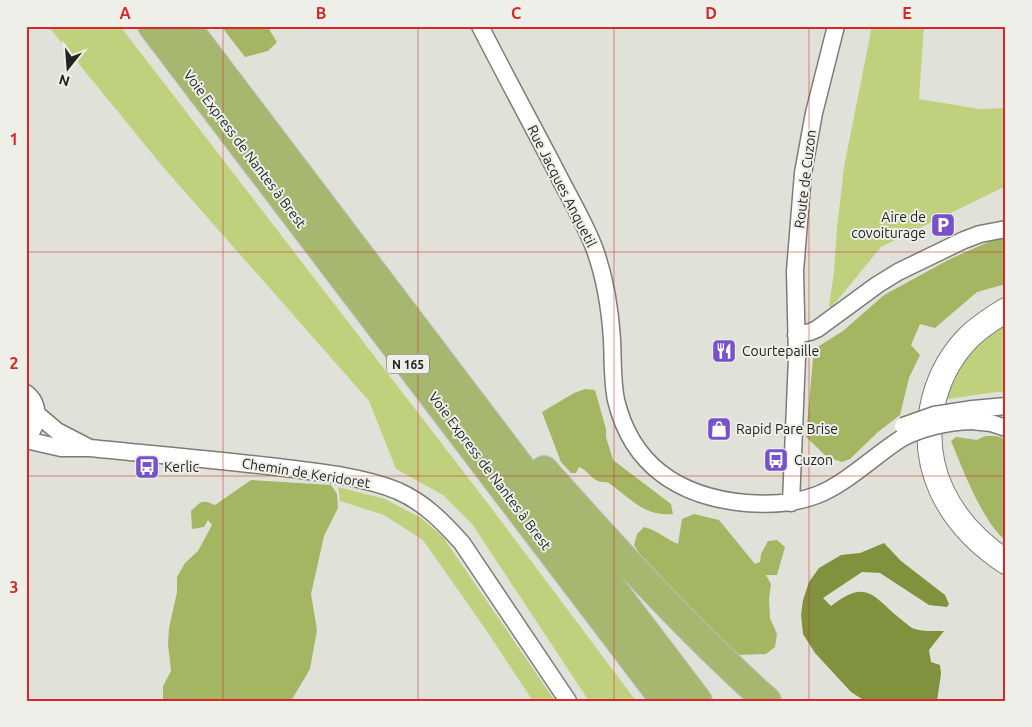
<svg xmlns="http://www.w3.org/2000/svg" width="1032" height="727" font-family="Ubuntu,sans-serif">
<style>
.green{fill:#bfd17d}
.forest{fill:#a4b662}
.water{fill:#81923e}
.lines{fill:none;stroke-linecap:round;stroke-linejoin:round}
.street-casing{stroke:#7b7d76;stroke-width:19}
.secondary-casing{stroke:#7b7d76;stroke-width:26}
.highway-casing{stroke:#c1c1c1;stroke-width:30}
.street{stroke:#fff;stroke-width:16}
.secondary{stroke:#fff;stroke-width:24}
.highway{stroke:#a6b76f;stroke-width:28}
.street-bridge-casing{stroke:#7b7d76;stroke-width:19;stroke-linecap:butt}
.street-bridge{stroke:#fff;stroke-width:16}
.grid{fill:none;stroke:#d62828;stroke-width:1;stroke-opacity:0.55}
.labels{text-anchor:middle;dominant-baseline:central;stroke-width:4;stroke-linejoin:round;paint-order:stroke}
.shield{fill:#edefe8;stroke:#60605d;stroke-width:1}
.shield-label{font-size:12px;font-weight:bold;fill:#232321}
.street-label{font-size:14px;fill:#232321;stroke:#edefe8}
.poi-label{font-size:14px;fill:#232321;stroke:#edefe8;text-anchor:start}
.neatline{fill:none;stroke:#d62828;stroke-width:2}
.grid-label{font-size:16px;text-anchor:middle;font-weight:bold;fill:#d62828}
</style>
<rect width="100%" height="100%" fill="#e0e2da"/>
<!-- green -->
<path class="green" d="M48,26H120L489,505L636,701H589L472,524L443,495L396,469L369,401L163,167Z
M872,26H924L919,99L980,109L1006,108V186L881,247L831,308L829,306L834,272L837,228L844,167Z
M1006,320V392H996L942,400L964,355Z
M338,487L385,499L421,518L443,537L555,701H533L486,630L423,540L384,515L340,501Z"/>
<!-- forest -->
<path class="forest" d="M221,26H267L277,42L268,51L245,57Z
M1004,235H1006V284L977,292L935,328L920,324L911,345L920,355L909,378L900,415L878,432L850,459L842,462L827,457L806,437L813,359L819,346L843,331L884,295L950,259Z
M585,389L595,390L606,429V437L613,460L671,504L673,514C644,517 630,498 609,483C605,481 602,483 598,481C591,478 587,470 579,467L576,473H571L561,462L542,412L574,393Z
M985,436H996L1006,439V541C982,521 963,470 951,441L956,437L977,440Z
M251,480L331,485L337,494L338,508L324,536L311,594L317,630L310,669L291,701H163V686L171,671L168,644L169,628L177,592V577L185,563L198,551L212,525L208,520L204,527L192,529L191,511C201,501 202,499 215,505Z
M694,514L719,520L755,564L760,562L761,554L768,541L777,540L785,547L777,575H766L771,584L769,599L770,618L777,634L775,647L766,654L738,655L644,561L634,545L637,534L644,527C657,530 666,539 678,544L682,519Z"/>
<!-- water -->
<path class="water" d="M884,543L901,561L945,595L949,604L947,607L929,605L880,573L862,572L823,598L831,606C869,577 873,598 903,621C906,623 909,626 912,628C921,632 934,631 944,631L929,650L931,662L940,665L941,674L937,701H865L851,692L815,653L803,634L801,615L803,600L809,582L819,568L841,555L860,553Z"/>
<g class="lines">
<defs>
<path id="street" d="M480,26C505,75 531,123 556,171C569,197 585,223 595,250C605,278 610,309 612,339C613,359 612,380 616,400C632,467 681,497 746,503C771,505 794,504 817,495C846,484 875,455 902,438
M796,335L810,332L817,329L877,285L898,272L964,240L980,234L1006,229
M26,393C40,404 40,425 26,437
M973,409L1006,406
M37,414L57,431L88,447
M971,421L991,423L1006,428
M26,440L61,448H90C149,454 208,459 268,466C309,471 359,475 398,491C425,503 443,522 462,543L568,701
M791,503L797,357L795,271L803,173L814,113L836,26"/>
<path id="secondary" d="M1006,310C993,318 980,326 969,337C952,354 940,376 934,399C917,467 949,524 1006,562"/>
<path id="highway" d="M152,26L665,701
M186,26L698,701
M544,470C615,550 687,629 767,701"/>
</defs>
<!-- street casing -->
<use href="#street" class="street-casing"/>
<!-- secondary casing -->
<use href="#secondary" class="secondary-casing"/>
<!-- highway casing -->
<use href="#highway" class="highway-casing"/>
<!-- street -->
<use href="#street" class="street"/>
<!-- secondary -->
<use href="#secondary" class="secondary"/>
<!-- highway -->
<use href="#highway" class="highway"/>
<defs>
<path id="street-bridge" d="M903,426L934,415L973,409
M902,438C924,427 947,422 971,421"/>
</defs>
<!-- street-bridge casing -->
<use href="#street-bridge" class="street-bridge-casing"/>
<!-- street-bridge -->
<use href="#street-bridge" class="street-bridge"/>
</g>
<!-- grid -->
<path class="grid" d="M223,26V701M418,26V701M614,26V701M809,26V701M26,252H1006M26,476H1006"/>
<!-- icons -->
<defs>
<symbol id="parking-square" viewBox="-11 -11 22 22"><rect x="-9" y="-9" width="18" height="18" rx="4" fill="#7752cb" stroke="#edefe8"/><path d="M-3.5-5.5H1a3.5 3.5 0 0 1 0 7H-1V5.5H-3.5ZM-1-3.4V-.6H.8a1.4 1.4 0 0 0 0-2.8Z" fill="#fff"/></symbol>
<symbol id="restaurant-square" viewBox="-11 -11 22 22"><rect x="-9" y="-9" width="18" height="18" rx="4" fill="#7752cb" stroke="#edefe8"/><path d="M-5-6h1v4h1v-4h1v4h1v-4h1v5L-1.5 .5V6h-2V.5L-5-1ZM5-6V6H3V1.5H1.5Q1.5-4 5-6Z" fill="#fff"/></symbol>
<symbol id="shop-square" viewBox="-11 -11 22 22"><rect x="-9" y="-9" width="18" height="18" rx="4" fill="#7752cb" stroke="#edefe8"/><path d="M-5-2.5h2.3a2.7 3.5 0 0 1 5.4 0H5L5.5 6h-11ZM-1.5-2.5h3a1.5 2.3 0 0 0-3 0Z" fill="#fff"/></symbol>
<symbol id="bus-square" viewBox="-11 -11 22 22"><rect x="-9" y="-9" width="18" height="18" rx="4" fill="#7752cb" stroke="#edefe8"/><path d="M-5-6H5V4H4V6H2V4H-2V6H-4V4H-5ZM-3.5-4V0h7V-4ZM-3.5 1.2v1.5H-2V1.2ZM2 1.2v1.5H3.5V1.2Z" fill="#fff"/></symbol>
</defs>
<g fill-rule="evenodd">
<use href="#parking-square" x="929" y="211" width="28" height="28"/>
<use href="#restaurant-square" x="710" y="337" width="28" height="28"/>
<use href="#shop-square" x="705" y="415" width="28" height="28"/>
<use href="#bus-square" x="762" y="446" width="28" height="28"/>
<use href="#bus-square" x="133" y="453" width="28" height="28"/>
</g>
<g class="labels">
<!-- shield labels -->
<rect class="shield" x="387" y="354.5" width="42" height="19" rx="4"/>
<g class="shield-label">
<text x="408" y="364">N 165</text>
</g>
<!-- street labels -->
<g class="street-label">
<text transform="translate(245 149) rotate(53)">Voie Express de Nantes à Brest</text>
<text transform="translate(805 179) rotate(-83)">Route de Cuzon</text>
<text transform="translate(562 186) rotate(63)">Rue Jacques Anquetil</text>
<text transform="translate(490 471) rotate(53)">Voie Express de Nantes à Brest</text>
<text transform="translate(306 473) rotate(9)">Chemin de Keridoret</text>
</g>
<!-- poi labels -->
<g class="poi-label">
<text x="926" y="217" text-anchor="end">Aire de<tspan x="926" dy="16">covoiturage</tspan></text>
<text x="742" y="351">Courtepaille</text>
<text x="736" y="429">Rapid Pare Brise</text>
<text x="794" y="460">Cuzon</text>
<text x="164" y="467">Kerlic</text>
</g>
</g>
<!-- border -->
<rect width="1032" height="727" fill="none" stroke="#edefe8" stroke-width="55"/>
<!-- north arrow -->
<g transform="translate(68 68) rotate(197)" stroke="#edefe8" stroke-width="4" paint-order="stroke">
<path d="M0-4L9 19L0 12L-9 19Z" fill="#232321"/>
<text y="-8" font-size="14" font-weight="bold" text-anchor="middle" fill="#232321">N</text>
</g>
<rect x="28" y="28" width="976" height="672" class="neatline"/>
<g class="grid-label">
<text x="125" y="19">A</text>
<text x="321" y="19">B</text>
<text x="516" y="19">C</text>
<text x="711" y="19">D</text>
<text x="907" y="19">E</text>
<text x="14" y="145">1</text>
<text x="14" y="369">2</text>
<text x="14" y="593">3</text>
</g>
</svg>
